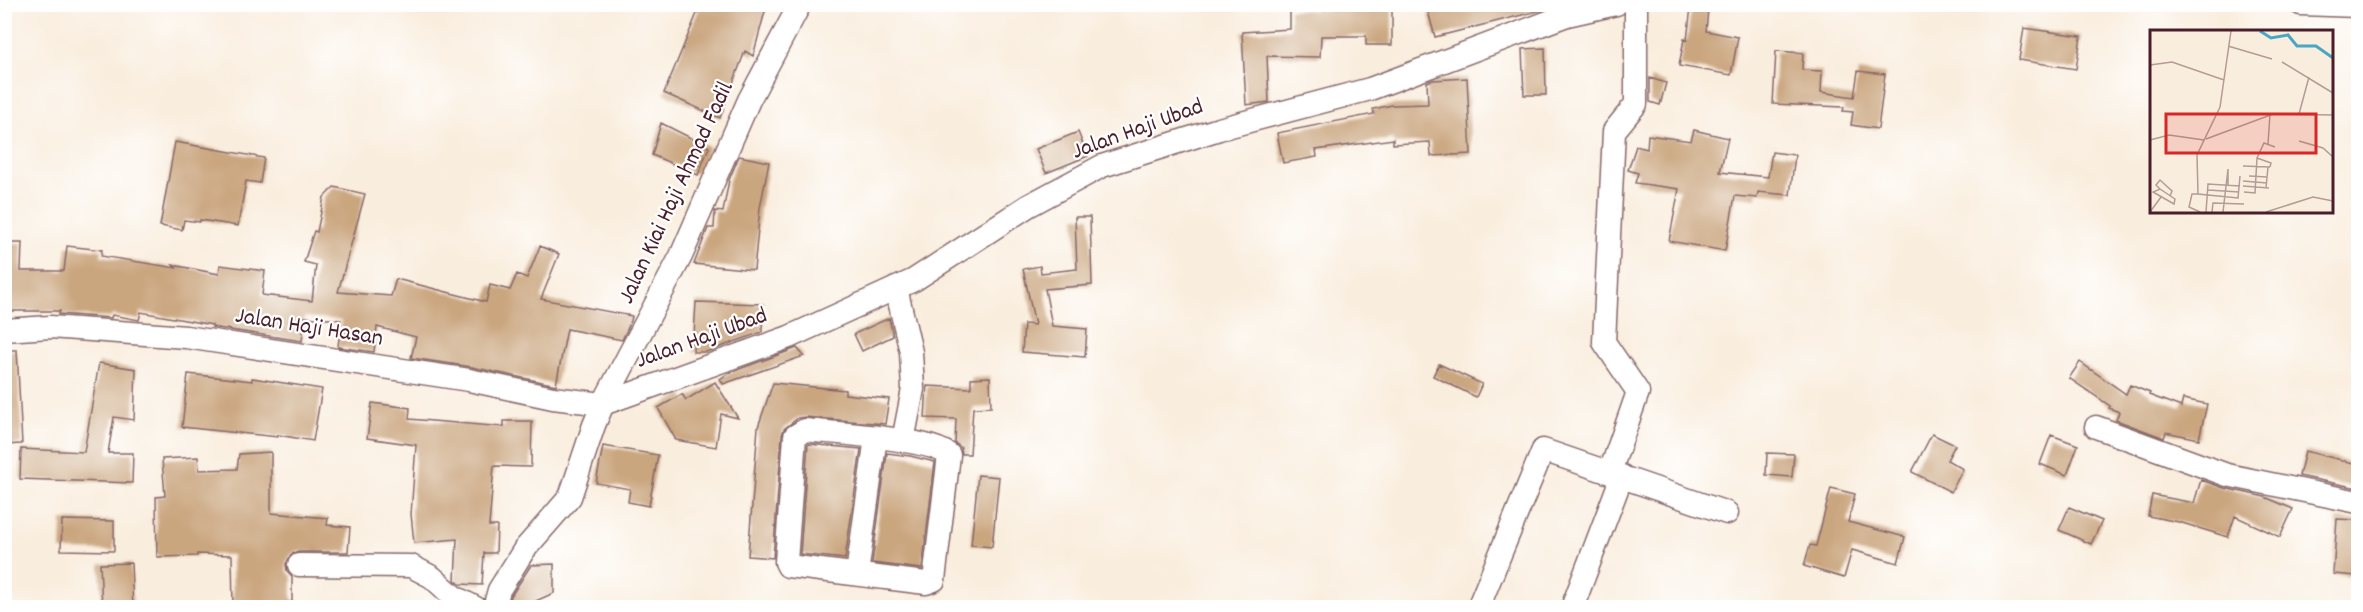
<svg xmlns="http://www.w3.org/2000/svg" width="2363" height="612" font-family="Dekko,sans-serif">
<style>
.building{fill:#caa67f}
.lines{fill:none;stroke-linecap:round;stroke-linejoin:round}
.minor-casing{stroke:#876769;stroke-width:25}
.minor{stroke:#fff;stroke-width:22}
.labels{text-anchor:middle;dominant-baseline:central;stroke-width:4.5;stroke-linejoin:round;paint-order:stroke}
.street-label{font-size:24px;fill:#4a1f2b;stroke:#fff}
.inset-river{fill:none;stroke:#47a8c6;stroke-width:3}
.inset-road{fill:none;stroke:#b39b96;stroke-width:1.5}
.view{fill:#d62828;fill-opacity:0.15;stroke:#d62828;stroke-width:3}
.inset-edge{fill:none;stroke:#4a1f2b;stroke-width:3}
</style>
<rect width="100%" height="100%" fill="#fff"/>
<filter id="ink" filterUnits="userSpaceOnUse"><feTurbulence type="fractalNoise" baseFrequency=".0167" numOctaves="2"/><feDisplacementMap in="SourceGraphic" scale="12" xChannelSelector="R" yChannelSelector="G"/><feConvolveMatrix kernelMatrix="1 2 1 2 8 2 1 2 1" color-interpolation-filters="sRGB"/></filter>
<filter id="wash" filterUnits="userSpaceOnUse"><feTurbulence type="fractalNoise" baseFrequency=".008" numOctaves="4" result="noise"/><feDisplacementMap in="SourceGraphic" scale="24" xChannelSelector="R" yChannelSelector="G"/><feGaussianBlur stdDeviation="1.35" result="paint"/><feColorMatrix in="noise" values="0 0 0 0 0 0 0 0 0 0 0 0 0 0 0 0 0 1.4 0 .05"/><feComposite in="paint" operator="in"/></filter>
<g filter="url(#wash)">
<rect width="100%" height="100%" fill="#f9eddd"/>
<g id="blocks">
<!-- building -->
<path class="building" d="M701,4H767L753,56L745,51L720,118L664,93Z
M1325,4H1392V45H1366V36H1321L1320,57L1267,56L1269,102L1246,105L1242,32L1290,29V10H1325Z
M1426,4H1541L1542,10L1435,37Z
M1691,7L1708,9L1706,31L1738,37L1731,75L1679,66L1684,39L1687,40Z
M2024,28L2081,36L2076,69L2019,60Z
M1545,48L1546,95H1524L1522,49Z
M1776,51L1803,53L1802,70L1822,71L1821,92L1854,97L1858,71L1885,74L1878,129L1851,125L1853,112L1843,111L1844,107L1773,104Z
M1467,78L1471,154L1431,156L1430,142L1393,144V139L1316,150L1317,157L1283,163L1277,133L1374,114L1373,109L1392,105L1428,104L1427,82L1433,80Z
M1650,78L1666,83L1660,105L1650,102Z
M661,123L709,147L698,175L652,155Z
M1694,130L1728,138L1720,172L1768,177L1772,152L1795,155L1790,195L1758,192L1757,198L1735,196L1725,251L1669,241L1679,189L1635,183L1638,173L1628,170L1636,146L1647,149L1648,135L1691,141Z
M1078,132L1088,156L1046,173L1036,149Z
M175,142L264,158L260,183L246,181L238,226L200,220V222L184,220L182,230L160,226Z
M739,156L769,162L760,208L754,270L694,264L708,228H714L715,211L723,212L729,180Z
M334,187L365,194L338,292L391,296L396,279L486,302L490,285L510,290L517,274L527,278L540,246L559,254L541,299L632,316L631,321L622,340L567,329L556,385L472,367L411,358L416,337L377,327L374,352L338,347L341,320L305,317L302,341L212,327V325L141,312L139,320L112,315L111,318L59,314L60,311H4V243H22L21,271H64L67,246L102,250L101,256L176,268L173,265L219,274L220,265L265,271L262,295L312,301L316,265L304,262L314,231L317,232L324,197Z
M1075,217H1090L1092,285L1045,289L1052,326L1087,329L1085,357L1022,352L1024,324L1035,325L1023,269L1040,266L1041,273L1077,269Z
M696,302L763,304L762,332L706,352H693Z
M889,318L893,336L862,351L854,334Z
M797,348L804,356L723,384L720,379L729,373Z
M4,350H17L22,444L4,445Z
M2080,362L2126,394L2130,385L2150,393L2149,395L2181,407L2183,399L2207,404L2199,439L2166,432L2164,438L2116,420L2119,412L2109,408L2110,406L2069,378Z
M99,363L136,369L134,420L114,417L108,453H133L132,483L20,479L21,449L84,452Z
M1439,364L1482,384L1476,397L1433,376Z
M188,374L252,381V378L322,389L313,441L278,435V437L182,427Z
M990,377L991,407L973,408L970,454H962L961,448L955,443L956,419L925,418L927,386L971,388V378Z
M715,382L738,418L721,414L716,447L676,440L658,408L682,394L686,400Z
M773,383L845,390V394L889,399L885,424L806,417L798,418L784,429L782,435L773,558L748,556L758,427Z
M372,403L410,408L409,419L504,427V421H532L531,467L494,466L489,526H497L496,553H484L482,585L460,584L455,580L457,539L414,543L411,514L416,445L367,438Z
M1932,434L1955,445L1947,460L1963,469L1951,492L1912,472Z
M2051,435L2078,445L2067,475L2040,464Z
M808,444L861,449L845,559L800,554Z
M603,446L658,455L649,506L628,502L630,489L596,483Z
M2305,451L2358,464V488L2299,476Z
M271,452V513L328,518L327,525L350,527L348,552H299L292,554L286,564L287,571L292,576V602H286L287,608H233L232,555L197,554V556L157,557L156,497L165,496L162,459L198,457L199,470L237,469L239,454Z
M887,453L910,456L935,462L922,569L872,563Z
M1767,453L1794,454L1792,477L1766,475Z
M978,475L999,477L992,547L971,545Z
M2201,480L2224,488L2265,497L2293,509L2280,537L2235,516L2228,537L2179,522L2148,516L2152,495L2194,503Z
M1831,488L1855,494L1848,522L1905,537L1898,563L1852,550L1844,578L1804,566L1810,545L1816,546Z
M2069,507L2102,521L2091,544L2059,530Z
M2337,519L2358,520V576L2333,574Z
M62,520L114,521V551L61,550Z
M131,563L133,608H102L100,564Z
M554,564V593L531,603V608H508L511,596L531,565Z"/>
</g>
</g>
<g filter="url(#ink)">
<use href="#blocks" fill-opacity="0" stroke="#876769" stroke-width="1.5"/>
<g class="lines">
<defs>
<path id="minor" d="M2301,4L2358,6
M896,288L911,352L913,389L903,441
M4,330L50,327L186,337L469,380L553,398L603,404L789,337L914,280L1028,206L1102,166L1219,129L1370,89L1567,15L1616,4
M2096,427L2227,475L2358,502
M805,430C834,433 930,438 949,455L934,580L926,583L788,566L786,562L795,436Z
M1610,472L1638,392L1604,342L1614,131L1636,104V4
M299,565L411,566L432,577L453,596L476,608
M857,574L876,437
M494,608L499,590L524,550L570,497L594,425L603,404L681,256L749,100L800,4
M1478,608L1543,450L1727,513
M1572,608L1622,476"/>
</defs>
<!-- minor casing -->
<use href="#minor" class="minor-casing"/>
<!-- minor -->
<use href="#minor" class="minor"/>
</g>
</g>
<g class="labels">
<!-- street labels -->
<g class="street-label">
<text transform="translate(1138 130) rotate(-20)">Jalan Haji Ubad</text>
<text transform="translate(677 193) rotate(-65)">Jalan Kiai Haji Ahmad Fadil</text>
<text transform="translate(309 328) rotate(9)">Jalan Haji Hasan</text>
<text transform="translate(702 339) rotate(-20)">Jalan Haji Ubad</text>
</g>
</g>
<!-- overview -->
<g transform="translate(2150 30)">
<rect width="183" height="183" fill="#f9eddd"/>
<path class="inset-river" d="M110,1L121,8L138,5L147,16H166L183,28"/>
<path class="inset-road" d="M81,1L70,77L47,125L48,164L88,168L90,146M78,16L122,29M132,32L183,63M0,35L22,32L74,50M149,84L159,47M56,109L123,84L183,85M0,110L19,105L54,110M149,111L173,118L183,127M118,114L120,84M107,128L121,133L120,137M93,136L120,137M99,146L117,147M93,151L117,153M93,156L119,158M116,158L118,137M10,159L25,169L24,174L3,162ZM10,159L6,155L10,150L22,161L20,166M58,160L89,162M94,162L105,163L107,128L114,113L125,117M48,164H42L39,177L50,182M0,182L11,167M56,182L58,154L90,156M62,182L63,173L94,174M73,182L78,139V155M116,182L163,167L183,171"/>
<path class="view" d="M16,84H166V123H16Z"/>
<rect width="183" height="183" class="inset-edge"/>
</g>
<!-- margin -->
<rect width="2363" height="612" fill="none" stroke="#fff" stroke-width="24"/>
</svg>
